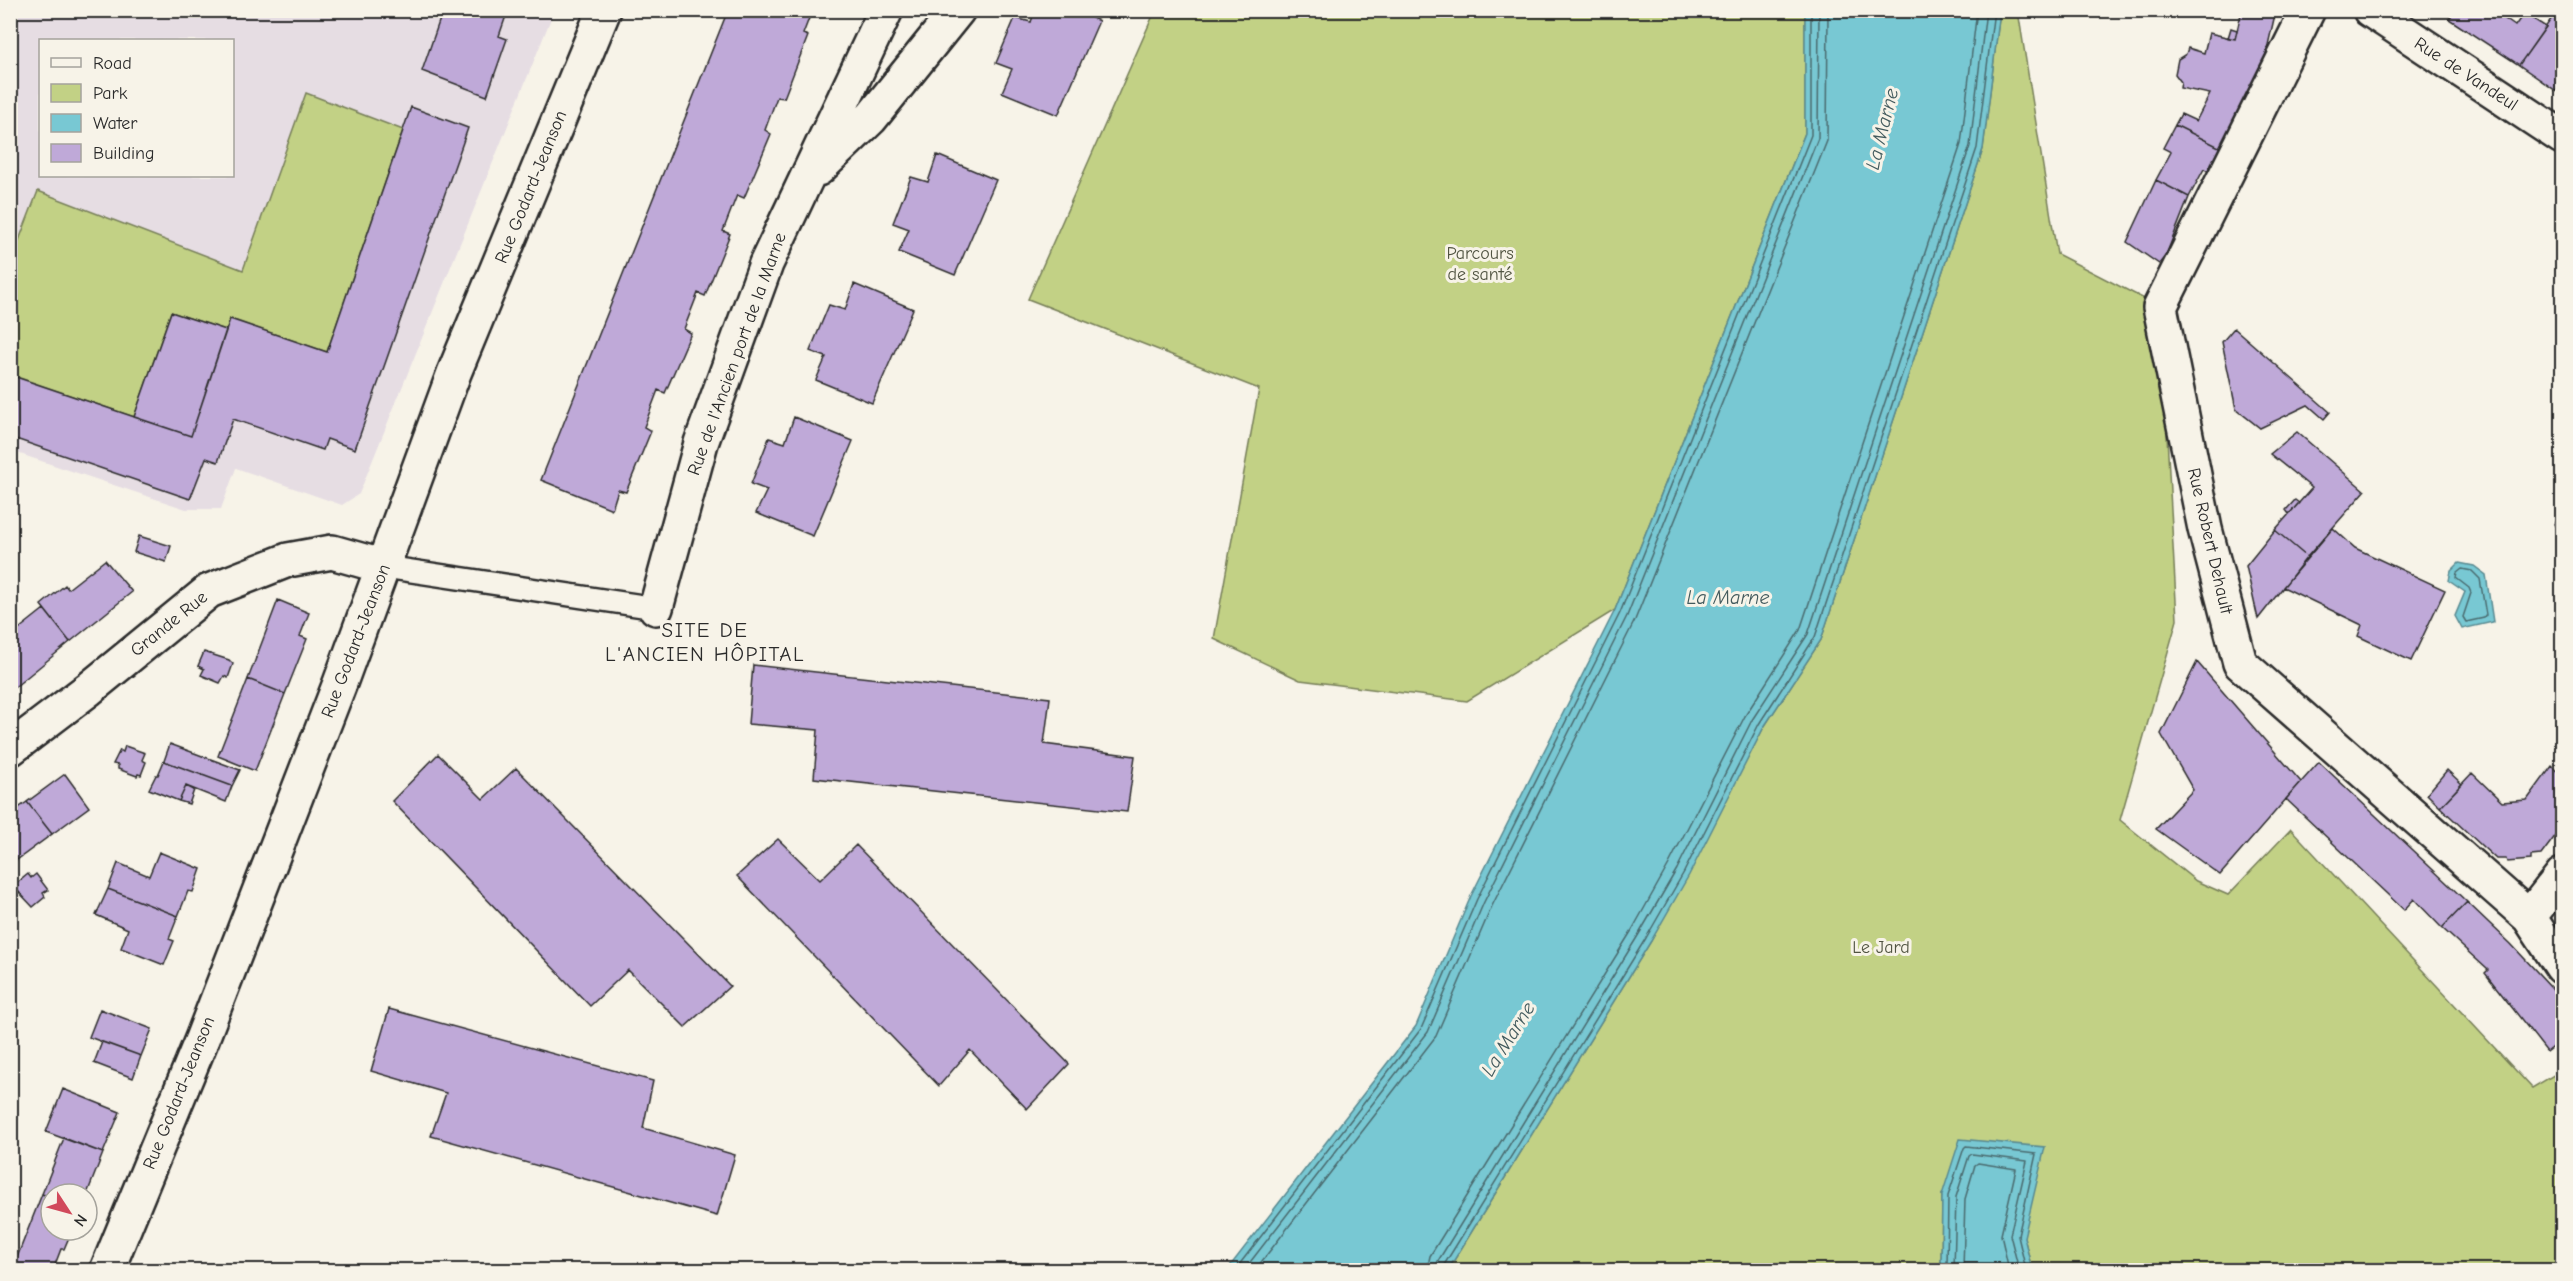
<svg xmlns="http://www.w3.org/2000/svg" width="2573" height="1281" font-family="'Comic Neue',sans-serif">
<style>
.built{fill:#e6dde3;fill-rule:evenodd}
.green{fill:#c2d185;stroke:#767e58;stroke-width:1.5}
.water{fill:#78c8d3;stroke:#598990;stroke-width:1.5}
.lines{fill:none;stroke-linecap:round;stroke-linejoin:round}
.shore{stroke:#4a6a6e;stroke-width:1.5}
.building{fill:#bfa9d8;stroke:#2b2b2b;stroke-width:1.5}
.lane-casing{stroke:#2b2b2b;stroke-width:26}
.street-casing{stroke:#2b2b2b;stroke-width:38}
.secondary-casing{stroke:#2b2b2b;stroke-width:38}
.lane{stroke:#f7f3e8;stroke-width:21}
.street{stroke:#f7f3e8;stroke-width:33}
.secondary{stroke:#f7f3e8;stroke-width:33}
.labels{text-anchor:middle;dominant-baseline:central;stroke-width:6;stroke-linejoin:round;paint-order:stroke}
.street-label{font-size:18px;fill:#2b2b2b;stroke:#f7f3e8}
.park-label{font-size:18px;fill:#515442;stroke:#f7f3e8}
.water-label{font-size:20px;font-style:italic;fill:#425a5d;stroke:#f7f3e8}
.quarter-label{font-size:21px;letter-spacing:1.5px;fill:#2b2b2b;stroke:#f7f3e8}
</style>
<rect width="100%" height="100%" fill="#f7f3e8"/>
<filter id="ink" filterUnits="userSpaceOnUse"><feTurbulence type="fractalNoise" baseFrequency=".0167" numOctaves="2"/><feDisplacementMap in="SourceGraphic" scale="12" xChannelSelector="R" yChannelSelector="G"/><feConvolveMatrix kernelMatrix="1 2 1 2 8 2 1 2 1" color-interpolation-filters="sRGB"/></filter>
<g filter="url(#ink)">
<!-- built -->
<path class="built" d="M11,11H554L359,494L342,505L236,468L221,509H186L11,451ZM40,40H232V176H40Z"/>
<!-- green -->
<path class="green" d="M1155,11H1805V133L1615,610L1467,701L1300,680L1214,639L1259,389L1028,299Z
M2000,11H2018L2057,254L2160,307L2177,620L2120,820L2196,881L2228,895L2291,829L2532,1088L2562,1070V1270H2032L2024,1237L1942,1195L1941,1270H1448L1651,941L1764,727L1821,640L1983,149Z
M306,93L403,130L327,352L231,319L226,330L171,312L134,417L11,375V261L38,191L243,270Z"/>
<!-- water -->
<path class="water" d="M1805,11H2000L1983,149L1821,640L1764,727L1689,875L1651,941L1448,1270H1227L1416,1026L1471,896L1615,610L1805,133Z
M2459,563L2474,566L2486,575L2493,622L2462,629L2455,616L2465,592L2449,581L2451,571Z
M1960,1139L2045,1147L2024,1237L2032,1270H1941L1942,1195Z"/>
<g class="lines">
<!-- shore -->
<path class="shore" d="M2462,569L2472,571L2480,579L2486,615L2484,618L2466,622L2463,617L2471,593L2469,588L2456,578L2457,573Z
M1235,1270L1421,1029L1477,899L1620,613L1811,135V10
M1244,1270L1428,1032L1484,902L1627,616L1818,138L1819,10
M1255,1270L1436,1036L1492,906L1635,620L1827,141L1828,10
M1427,1270L1430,1256L1632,930L1669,864L1745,716L1800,630L1961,144L1977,10
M1436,1270L1438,1261L1639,934L1677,869L1752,720L1808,634L1970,146L1986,10
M1443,1270L1444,1265L1646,938L1684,872L1759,724L1815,637L1977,148L1994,10
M1947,1270L1948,1196L1964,1148L1966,1146L2036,1154L2018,1236L2026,1270
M1954,1270L1956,1197L1969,1156L1972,1154L2027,1161L2010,1235L2019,1270
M1963,1270L1965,1199L1975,1165L1978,1163L2016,1169L2001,1235L2009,1270"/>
</g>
<!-- building -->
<path class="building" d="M443,10H508L499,36L507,39L487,96L422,71Z
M728,10H806L811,13L803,34L808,36L784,98L777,97L765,130L771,134L744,198L737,195L723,231L730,234L705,296L698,293L684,329L691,333L665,393L658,390L644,427L651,431L626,492L618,490L612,509L541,480Z
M1035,10H1075L1099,21L1058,115L1002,92L1012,69L996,63L1015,18L1031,22Z
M2242,10H2276L2261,76L2223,149L2175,125L2181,114L2196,121L2210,94L2180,88L2181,82L2175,74L2178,59L2186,54L2188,48L2204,53L2209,33L2235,39Z
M2455,10H2492L2515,26L2524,13L2546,27L2519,65L2449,19Z
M2556,12L2562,16V95L2519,65Z
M2231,28L2237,30L2235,39L2228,38Z
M411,107L468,128L355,449L327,439L323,450L233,419L218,462L206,458L190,499L10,437V375L191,436L230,319L327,352Z
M2175,125L2223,149L2211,172L2204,169L2189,197L2156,180L2171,152L2163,148Z
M937,155L996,180L955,275L899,252L909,229L893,223L911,177L928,182Z
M2156,180L2189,197L2166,255L2159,264L2127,242Z
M854,284L913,309L872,403L816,380L826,357L810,351L829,305L845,310Z
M171,312L226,330L191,436L134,417Z
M2234,328L2330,412L2324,419L2308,405L2260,428L2236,409L2222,342Z
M794,417L853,441L813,536L756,513L767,490L751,484L769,438L785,443Z
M2297,432L2365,491L2307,557L2275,530L2312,488L2270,454Z
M2295,500L2299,503L2289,514L2286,510Z
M2562,513V531L2554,524Z
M2333,528L2355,548L2445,590L2411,661L2358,636L2362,625L2283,587Z
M2275,530L2307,557L2258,619L2246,566Z
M139,536L171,546L166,562L134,552Z
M105,560L132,592L70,642L41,605L65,585L68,589Z
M278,600L309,613L300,636L307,639L285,694L248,679Z
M44,609L70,642L10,691V636Z
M204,652L229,660L233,664L228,678L224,676L220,683L201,675L204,669L198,666Z
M2197,662L2301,782L2220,875L2156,829L2193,790L2161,734Z
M753,665L1050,698L1044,744L1135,756L1127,812L814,778L818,730L748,724Z
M248,679L285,694L255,771L218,756Z
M170,744L240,770L232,786L164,761Z
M125,746L145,753L142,760L146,762L141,775L138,774L137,776L118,769V765L113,764L120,750L123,752Z
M438,754L483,799L516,768L730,986L685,1027L628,970L590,1006L392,801Z
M164,761L232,786L226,802L186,786L179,801L149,789L156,775H158Z
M2319,762L2467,902L2442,928L2414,899L2404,910L2286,799Z
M2552,766L2562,775V827L2541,855L2531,856V860L2507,862L2506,859H2496L2440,807L2472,773L2502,802L2527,800Z
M2447,770L2462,784L2440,807L2427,794Z
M65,774L89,807L52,834L27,802Z
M186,786L194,790L189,804L179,801Z
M27,802L52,834L10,865V814Z
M778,839L820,880L856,845L1069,1064L1027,1109L970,1050L939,1086L737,876Z
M159,852L201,869L193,892L188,891L178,916L108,889L118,863L149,876Z
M28,874L31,878L36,874L48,890L43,893L45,897L33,907L17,890L18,887L16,884Z
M108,889L178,916L169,939L174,941L164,965L121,948L128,929L96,915Z
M2467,902L2511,944L2552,988L2562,1002V1040L2547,1052L2485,973L2488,970L2442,928Z
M100,1009L152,1029L141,1056L89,1037Z
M389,1009L653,1081L643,1128L735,1155L717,1216L431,1136L446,1093L371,1071Z
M102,1042L141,1056L133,1078L94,1063Z
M63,1089L120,1112L103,1153L46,1132Z
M64,1138L103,1153L87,1194H51V1197L42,1194Z
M42,1194L51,1197V1230H72L64,1249H61L53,1270H12Z"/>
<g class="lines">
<defs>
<path id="lane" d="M385,567L656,608"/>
<path id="street" d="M2308,10L2160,307L2205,529L2240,663L2529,917L2562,967
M2370,10L2562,137
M818,169L871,118L958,10
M656,608L701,443L766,264L886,10
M10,749L89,689L209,591L288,560L332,552L385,567
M2529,917L2562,875"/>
<path id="secondary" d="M107,1270L202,1039L340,683L454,373L604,10"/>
</defs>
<!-- lane casing -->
<use href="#lane" class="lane-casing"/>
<!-- street casing -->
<use href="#street" class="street-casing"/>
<!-- secondary casing -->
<use href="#secondary" class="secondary-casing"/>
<!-- lane -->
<use href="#lane" class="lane"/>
<!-- street -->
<use href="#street" class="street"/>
<!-- secondary -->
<use href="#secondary" class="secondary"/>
</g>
</g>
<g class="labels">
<!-- street labels -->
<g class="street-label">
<text transform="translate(2466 74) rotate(33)">Rue de Vandeul</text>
<text transform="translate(531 187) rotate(-68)">Rue Godard-Jeanson</text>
<text transform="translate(737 354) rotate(-70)">Rue de l'Ancien port de la Marne</text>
<text transform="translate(2210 541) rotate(77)">Rue Robert Dehault</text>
<text transform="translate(169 624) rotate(-39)">Grande Rue</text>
<text transform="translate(356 641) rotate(-69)">Rue Godard-Jeanson</text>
<text transform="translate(179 1093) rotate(-68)">Rue Godard-Jeanson</text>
</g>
<!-- park labels -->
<g class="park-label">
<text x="1480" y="253">Parcours<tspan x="1480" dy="21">de santé</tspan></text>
<text x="1881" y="947">Le Jard</text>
</g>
<!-- water labels -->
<g class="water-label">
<text transform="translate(1882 129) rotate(-76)">La Marne</text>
<text x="1728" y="597">La Marne</text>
<text transform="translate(1508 1039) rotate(-58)">La Marne</text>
</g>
<!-- quarter labels -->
<g class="quarter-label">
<text x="705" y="630">SITE DE<tspan x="705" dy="24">L'ANCIEN HÔPITAL</tspan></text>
</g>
</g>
<!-- margin -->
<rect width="2573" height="1281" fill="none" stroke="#f7f3e8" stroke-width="36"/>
<rect x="18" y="18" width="2537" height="1245" fill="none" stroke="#2b2b2b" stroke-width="2" filter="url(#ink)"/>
<!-- legend -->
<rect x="39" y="39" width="195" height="138" fill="#f7f3e8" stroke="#a5a39c" stroke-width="1.5"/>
<rect x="51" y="58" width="30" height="9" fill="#f7f3e8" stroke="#a5a39c" stroke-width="1.5"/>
<text x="93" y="69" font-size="18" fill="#2b2b2b">Road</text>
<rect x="51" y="84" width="30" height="18" fill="#c2d185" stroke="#a5a39c" stroke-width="1.5"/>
<text x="93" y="99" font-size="18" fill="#2b2b2b">Park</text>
<rect x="51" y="114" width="30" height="18" fill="#78c8d3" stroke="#a5a39c" stroke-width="1.5"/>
<text x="93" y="129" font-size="18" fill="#2b2b2b">Water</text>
<rect x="51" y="144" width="30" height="18" fill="#bfa9d8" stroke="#a5a39c" stroke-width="1.5"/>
<text x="93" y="159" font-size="18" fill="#2b2b2b">Building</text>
<!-- north arrow -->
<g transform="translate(69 1212) rotate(126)"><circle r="28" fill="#f7f3e8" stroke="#a5a39c" stroke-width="1.5"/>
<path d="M0-4.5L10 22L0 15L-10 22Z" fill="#d1495b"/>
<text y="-9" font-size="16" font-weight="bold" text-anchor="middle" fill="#2b2b2b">N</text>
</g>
</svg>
